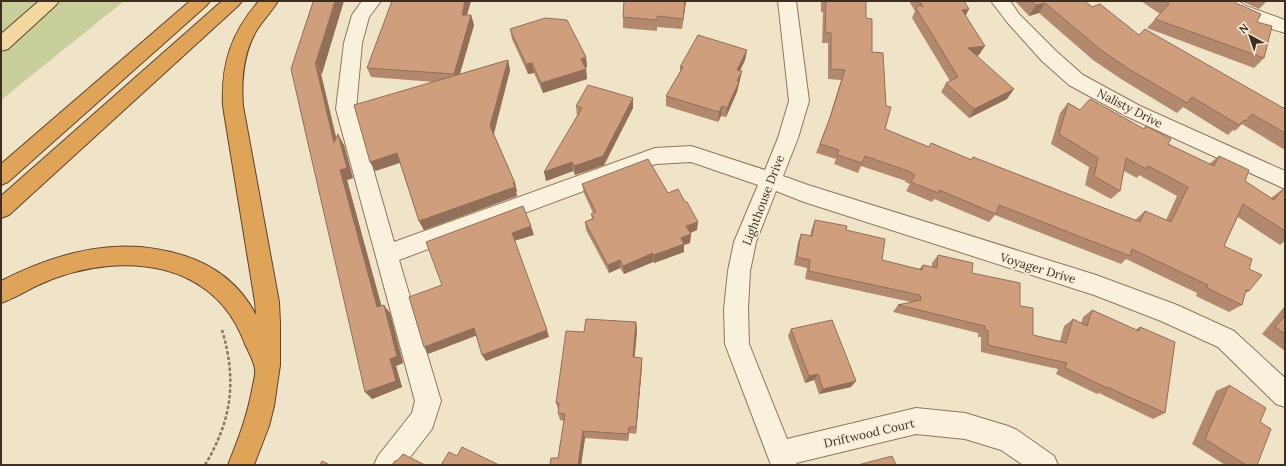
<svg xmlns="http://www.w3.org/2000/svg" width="1286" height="466" font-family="Lora,serif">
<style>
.green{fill:#c9cf9b}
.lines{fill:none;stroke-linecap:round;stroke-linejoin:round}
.minor-casing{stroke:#8d765c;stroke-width:2}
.major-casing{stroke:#5b4430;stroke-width:2}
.highway-casing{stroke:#5b4430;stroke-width:2}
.path{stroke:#8d765c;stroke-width:2.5;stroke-dasharray:3.5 2;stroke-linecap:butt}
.minor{fill:#faf1dc;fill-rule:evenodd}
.major{fill:#f3d9a0;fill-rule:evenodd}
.highway{fill:#e0a458;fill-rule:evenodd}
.wall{fill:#b2896c}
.shaded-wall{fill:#916f58}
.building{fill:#cf9f7d;stroke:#916f58}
.labels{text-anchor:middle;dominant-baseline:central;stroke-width:3.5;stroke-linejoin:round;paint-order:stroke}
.street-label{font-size:12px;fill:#3d2e20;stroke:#f7eed8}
</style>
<rect width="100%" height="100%" fill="#f0e4c8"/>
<!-- green -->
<path class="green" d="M1,1H124L1,100Z"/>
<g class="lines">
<defs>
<path id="minor" d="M362,1H381L369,17L362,43L356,109L394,242L655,148L691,146L765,170L778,138L789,101L778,1H796L809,101L798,138L783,176L808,185L1096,275L1177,305L1234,331L1285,378V407L1276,404L1218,347L1161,321L1094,295L804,202L776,191L756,242L750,271L748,309L749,344L787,439L916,408L965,413L1008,426L1017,430L1054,456L1058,465H1023L1001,450L965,439L916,434L796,463L797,465H771L725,344L724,309L728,271L734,242L758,185L691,162L656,164L399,260L441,401L432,429L404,465H374L378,456L412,413L415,401L336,109L344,43L352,15Z
M991,1H1010L1019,14L1056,51L1083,75L1140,106L1285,171V189L1126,116L1069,85L1042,61L1007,22Z
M1216,1H1238L1246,6L1285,20V33C1268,28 1225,16 1216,1Z"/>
<path id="major" d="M39,1H59L56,5L8,49L1,51V34Z"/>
<path id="highway" d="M190,1H210L207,5L8,182L1,185V164Z
M222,1H242L239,5L9,215L1,218V196Z
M259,1H278C272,11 264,19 258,28C243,52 241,79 243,106L279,302L280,323V365L274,406L269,426L254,465H228C238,440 247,417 252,390C253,384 256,375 255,369C254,361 248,351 245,344C223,284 170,261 109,266C83,268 57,276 34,287C23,293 12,299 1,303V281C60,251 121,235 185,256C216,266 241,286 256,315L255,302L223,106C221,64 231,33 259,1Z"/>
</defs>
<!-- minor casing -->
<use href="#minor" class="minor-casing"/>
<!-- major casing -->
<use href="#major" class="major-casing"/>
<!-- highway casing -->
<use href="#highway" class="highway-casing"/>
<!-- path -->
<path class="path" d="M205,465C232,420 237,380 222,330"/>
<!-- minor -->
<use href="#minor" class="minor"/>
<!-- major -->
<use href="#major" class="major"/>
<!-- highway -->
<use href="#highway" class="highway"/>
</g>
<!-- wall -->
<path class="wall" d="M392,1H471L467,15H471L474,25L460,74L508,60L510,70L494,134L515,183L517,192H516L517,196L424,230L419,221L400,163L375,171L434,82L371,77L367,68Z
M624,1H686L682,29L657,27V31L623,28V17Z
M821,1H866V18L885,129L929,147L971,160L973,157L1135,220L1145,211L1166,220L1177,196L1139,175L1137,178L1124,171L1120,191L1111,199L1085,185L1089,167L1051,144L1060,113L1068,103L1080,110L1143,129L1146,126L1168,144L1209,164L1219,156L1245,181L1271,198L1284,188L1285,189V241L1280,245L1238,217L1224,246L1249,269V291L1245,293L1242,305L1229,312L1196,296L1197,293L1126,259L1121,264L995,215L989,222L934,199L932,202L906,191L910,184L905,182L906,181L861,166L858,173L834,164L836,159L816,153L828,122L841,80L828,79V43H822L823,12H821Z
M909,1H964L965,16L979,55L977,56L1007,99L969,118L941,92L946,83L950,81L912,18L915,11Z
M1015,1H1085L1092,7L1139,35L1283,108L1285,106V150L1242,124L1235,131L1233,130L1228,135L1183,107L1177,113L1121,79L1093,60L1039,13L1029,16Z
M1141,1H1234L1257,22L1264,58L1254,68L1147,28L1160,14Z
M1241,1H1267L1259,9Z
M313,2L322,74H321L336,137L344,145L353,178L347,180L381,306L390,313L403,363L396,366L402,387L372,399L291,69Z
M510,29L586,57L587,67L586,68V69L587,79L543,93L534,73L528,74L512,39Z
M1285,40V54L1284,41Z
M747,50L745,60L740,71H742L737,92L726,117L721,116L718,122L666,106V96L680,72V67Z
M576,106L633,108L604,165L575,175L573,171L546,181L577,116Z
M582,184L668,193L697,230L690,233L691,234L690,243L684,245V252L654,263L653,262L624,274L620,268L609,273L586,230L585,222L592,219L591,214L593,213L584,193Z
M815,220L846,230L882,260L919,269L923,265L932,267V263L938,255L972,273L1020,306L1033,335L1060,341L1064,326L1073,319L1081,323L1083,317L1092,310L1135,330L1140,327L1165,413L1153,419L1099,393L1097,394L1056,374L1058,369L981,352V337H978V333L893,312L898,305L911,302L805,279L807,268L794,265L798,242L801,234L810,236L812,228Z
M1285,306V351L1262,334Z
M636,322L637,331L634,357L642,358V366L636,434L629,433L628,441L585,438L581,465H550L558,458L564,421L560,420L558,413V409L556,403L584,332Z
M791,329L851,387L819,394L814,380L805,383L788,336Z
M1229,385L1257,465H1225L1192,444L1216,391Z"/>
<!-- shaded-wall -->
<path class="shaded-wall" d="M335,1H344L322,74L316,62Z
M465,1H471L464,24L462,15Z
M685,1H686L682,29L683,19Z
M1045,3L1039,13L1029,16L1036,5Z
M969,9L964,19L962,10Z
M471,15L474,25L457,83L454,74Z
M985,46L979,55L963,58L968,48Z
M747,50L745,60L735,80L737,70Z
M586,57L587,67L582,69L581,59Z
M508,60L510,70L493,136L490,126Z
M315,62L321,74L340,154L334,143Z
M532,63L534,73L528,74L526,64Z
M586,69L587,79L543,93L541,83Z
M742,71L737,92L726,117L727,108L737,81Z
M1014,89L1007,99L969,118L974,109Z
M633,98V108L604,165L575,175L574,166Z
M722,106L721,116L718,122L719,112Z
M338,134L344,145L353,178L347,180L384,315L377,307L340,170Z
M397,153L402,162L375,171L370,162Z
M572,162L573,171L546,181L544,172Z
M515,183L517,192H516L517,196L424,230L419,221Z
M698,222L697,230L686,235V226Z
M531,226L534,235L514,241L512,233Z
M691,234L690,243L684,245V252L654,263V255L681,238Z
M653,253V262L624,274L623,266Z
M620,260V268L609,273L608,265Z
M384,305L390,313L403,363L396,366L402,387L372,399L365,392Z
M636,322L637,331L634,365L633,357Z
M474,328L478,335L428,354L424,347Z
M547,330L549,337L486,361L482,355Z
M642,358V366L636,434V427Z
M818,374L814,380L805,383L809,376Z
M856,381L851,387L819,394L823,389Z
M629,427V433L628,441V434Z
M583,431L585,438L581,465H578Z"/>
<!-- building -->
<path class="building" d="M314,1H335L316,62H315L334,143L338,134L347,168L340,170L377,307L384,305L397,356L390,359L396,381L365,392L291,69L313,2Z
M392,1H465L462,15H471L454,74L367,68Z
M624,1H685L683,19L657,16V20L623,17Z
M824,1H866V18L872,19V52L883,53L886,106L891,107L885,129L929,147L931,143L972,160L973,157L1140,222L1145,211L1171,222L1188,187L1148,166L1146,169L1126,158L1120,191L1094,176L1098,158L1059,134L1068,103L1080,110L1090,99L1144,129L1146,126L1171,139L1168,144L1214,166L1219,156L1249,170L1245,181L1274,200L1284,188L1285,189V231L1243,204L1224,246L1252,259L1249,269L1262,275L1249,291L1246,290L1242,305L1207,288L1208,285L1132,249L1130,256L999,205L996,214L939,190L938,193L911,182L915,175L911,173V172L865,156L862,163L837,155L839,150L820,144L830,118L845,70L831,69V33L825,32L826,2H824Z
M919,1H964L969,9L962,10L985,46L968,48L1014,89L974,109L946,83L958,77L916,8L920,5L923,7Z
M1031,1H1085L1092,7L1100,4L1139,35L1145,29L1285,109V133L1252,114L1246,121L1244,120L1239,125L1192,97L1187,103L1129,69L1101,50L1045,3L1036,5Z
M1164,1H1234L1236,3L1261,14L1257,22L1272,26L1264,58L1155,19L1169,4Z
M545,18L567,20L586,57L581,59L586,69L541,83L532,63L526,64L510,29Z
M698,35L747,50L737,70L742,71L737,81L739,82L727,108L722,106L719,112L666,96L683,67H680Z
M508,60L490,126L515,183H513L515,187L419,221L397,153L370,162L354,105Z
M588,85L633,98L603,156L574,166L572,162L544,172L582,108L576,106Z
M648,159L668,193L678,189L685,202H687L698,222L686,226L691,234L681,238L684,244L654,255L653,253L623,266L620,260L608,265L585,222L594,218L591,214L596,212L582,184Z
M523,206L531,226L512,233L547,330L482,355L474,328L424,347L409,297L442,285L426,242Z
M815,220L847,226L846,230L885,239L882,260L922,270L923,265L937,268L938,255L973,263L972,273L1020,283V306L1033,308V335L1066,343L1073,319L1087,326L1092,310L1139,331L1140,327L1175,342L1165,413L1107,387V388L1065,368L1067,363L988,345V331L985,330V326L898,305L921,300L920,295L809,271L810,260L797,257L801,234L812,236Z
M1285,316V334L1275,327Z
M586,319L636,322L633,357L642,358L636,427H629L628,434L583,431L578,465H550L551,458H558L565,414L558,413L559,403H556L566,331L584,332Z
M832,320L856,381L823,389L818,374L809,376L791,329Z
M1229,385L1266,408L1260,422L1271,429L1257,465H1246L1205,439Z
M462,447L499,465H441L449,452L457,456Z
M403,454L425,465H392L395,461L398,460Z
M892,456L896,465H858Z
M322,461L330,465H320Z"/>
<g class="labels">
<!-- street labels -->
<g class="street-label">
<text transform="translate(1130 108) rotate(27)">Nalisty Drive</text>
<text transform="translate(763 200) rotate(-69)">Lighthouse Drive</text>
<text transform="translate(1038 268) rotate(17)">Voyager Drive</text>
<text transform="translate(869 433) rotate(-13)">Driftwood Court</text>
</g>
</g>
<!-- border -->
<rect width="1286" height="466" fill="none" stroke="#3d2e20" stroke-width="4"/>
<!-- north arrow -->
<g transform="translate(1250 36) rotate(320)" stroke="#f7eed8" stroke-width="3" paint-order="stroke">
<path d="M0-3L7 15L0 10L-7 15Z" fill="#3d2e20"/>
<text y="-6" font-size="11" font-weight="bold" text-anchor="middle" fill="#3d2e20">N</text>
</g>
</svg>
